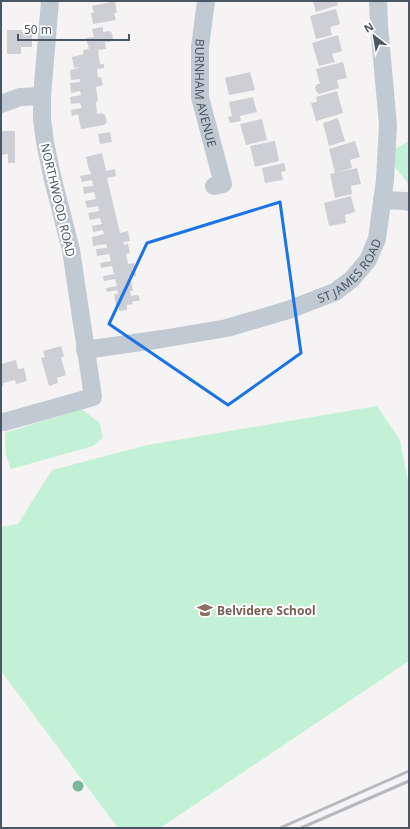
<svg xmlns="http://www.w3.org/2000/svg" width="410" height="829" font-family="'Noto Sans',sans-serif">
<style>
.green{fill:#c3f1d5}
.building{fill:#cdcfd5}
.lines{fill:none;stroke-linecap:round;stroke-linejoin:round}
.minor{stroke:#c1cad2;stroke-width:18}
.rail{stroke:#b5b8bd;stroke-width:3}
.tree{fill:#7bb799}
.marked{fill:none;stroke:#1a73e8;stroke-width:3;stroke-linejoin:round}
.labels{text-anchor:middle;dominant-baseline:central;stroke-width:4;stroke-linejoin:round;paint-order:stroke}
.street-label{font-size:12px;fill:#4a5661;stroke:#fff}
.education-label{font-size:12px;font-weight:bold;fill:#785e54;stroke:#fff;text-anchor:start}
</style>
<rect width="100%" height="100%" fill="#f5f3f3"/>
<!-- green -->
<path class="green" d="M409,141V185L395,167V149Z
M377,406L400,440L409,486V661L160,828H118L1,671V527L18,524L52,470L148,445Z
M81,409L100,423L103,438L93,446L11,469L6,455L5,433Z"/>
<!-- building -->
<path class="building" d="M115,1L117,13H114L116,20L93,24L91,13H94L92,6Z
M313,1H337L338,5L316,12Z
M336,9L340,24L330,27L332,35L316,39L310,16Z
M103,27V32L109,31L112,33L113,39L110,42H105L106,49L98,50L100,64H104V68L97,69L98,78L101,77L103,85L96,87L98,101L96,102L97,114L102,113L105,115L107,122L104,125L81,129L78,114L72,116L71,110L82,108L80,103L71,104L70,97L81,95L80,91L71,93L70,83L80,82V79L71,80L70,70L79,68V67L74,68L72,57L84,54L83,50L89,49L86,38L94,37L92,29Z
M7,30H22V32H32V47H21V54H7Z
M338,35L342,51L332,54L335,62L319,66L312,43Z
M343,62L347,78L337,80L339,88L319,94L316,91L315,87L317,84H320L316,69Z
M250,72L255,90L229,95L225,78Z
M337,91L343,113L316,121L311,103L317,102L316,97Z
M253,97L257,112L240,116L241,121L230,123L228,117L232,116L229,102Z
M338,118L345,141L329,146L323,123Z
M262,119L267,140L246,145L240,124Z
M1,131H15V163H8V154L1,155Z
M110,132L112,142L100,144L98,134Z
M275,141L279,161L255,167L250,146Z
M355,141L360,157L350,160L352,168L335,173L329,149Z
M102,153L106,171L115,169L116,176L107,178L120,233L128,231L130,241L123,242L124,245L128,244L130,253L126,254L128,264L134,263L136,276L130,277L133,291H130L131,296L136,295L139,296L140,300L137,301L132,302L133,304L127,305V310L119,311V306H116L114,294H118L117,290L107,292L106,288L117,286L115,279L104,281L103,276L114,274L112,266L101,268L100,263L111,261L109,254L97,256L96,249L107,248L106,244L93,246L92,237L104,234L103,230L93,232L92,226L102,224L100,218L90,220L88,213L99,211L98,206L87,208L85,201L96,199L94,192L84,194L83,187L93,186L92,180L82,182L80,176L91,174L90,170H89L86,157Z
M284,163L286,171L281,172L283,180L265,183L262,168Z
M357,168L361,184L351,186L352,194L335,198L330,174Z
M351,196L355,212L345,215L346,223L329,226L324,203Z
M61,346L64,356L61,358L66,375L57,378L58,383L49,386L41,358L45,357L43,351Z
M16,360L18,369L24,368L27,381L16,384L15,380L3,383V386H1V364Z"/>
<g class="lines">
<!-- minor -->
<g class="minor">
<path id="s1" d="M206,1L200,47V97L223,184L214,186"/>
<path d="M1,104L20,97L42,96"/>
<path d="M382,200L405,201L409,202"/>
<path id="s2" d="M85,350L162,339L227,328L288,310L335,292L352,279L368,260L377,239L385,180L388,125L379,25L378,1"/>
<path d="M4,422L93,397L71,250L52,176L45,142L42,119V96L50,1"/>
</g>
<!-- rail -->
<path class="rail" d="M280,828L409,771
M301,828L409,781"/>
</g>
<!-- trees -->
<circle class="tree" cx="78" cy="786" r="5.5"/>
<!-- marked area -->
<path class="marked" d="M280,202L301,353L228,405L109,324L147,243Z"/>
<!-- icons -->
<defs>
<symbol id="school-bare" viewBox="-9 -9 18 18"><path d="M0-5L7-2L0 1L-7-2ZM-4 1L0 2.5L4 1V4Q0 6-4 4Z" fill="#8d6e63" stroke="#fff" stroke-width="2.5" paint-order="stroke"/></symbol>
</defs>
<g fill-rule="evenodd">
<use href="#school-bare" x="194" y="599" width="22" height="22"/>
</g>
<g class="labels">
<!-- street labels -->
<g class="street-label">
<text stroke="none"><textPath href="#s1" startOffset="93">BURNHAM AVENUE</textPath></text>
<text transform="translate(58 200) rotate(77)">NORTHWOOD ROAD</text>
<text stroke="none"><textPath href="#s2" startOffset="283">ST JAMES ROAD</textPath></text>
</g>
<!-- education labels -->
<g class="education-label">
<text x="217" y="610">Belvidere School</text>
</g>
</g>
<!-- border -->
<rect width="410" height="829" fill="none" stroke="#4a5661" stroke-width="4"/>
<!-- north arrow -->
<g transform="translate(374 36) rotate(329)" stroke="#ffffff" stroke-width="3" paint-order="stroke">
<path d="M0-3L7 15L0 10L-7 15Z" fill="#4a5661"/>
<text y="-6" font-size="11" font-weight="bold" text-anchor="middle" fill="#4a5661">N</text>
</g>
<!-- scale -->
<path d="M18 34v6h111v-6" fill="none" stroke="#4a5661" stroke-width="2"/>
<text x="24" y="34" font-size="12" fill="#4a5661" stroke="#ffffff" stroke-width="3" paint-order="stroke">50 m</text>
</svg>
